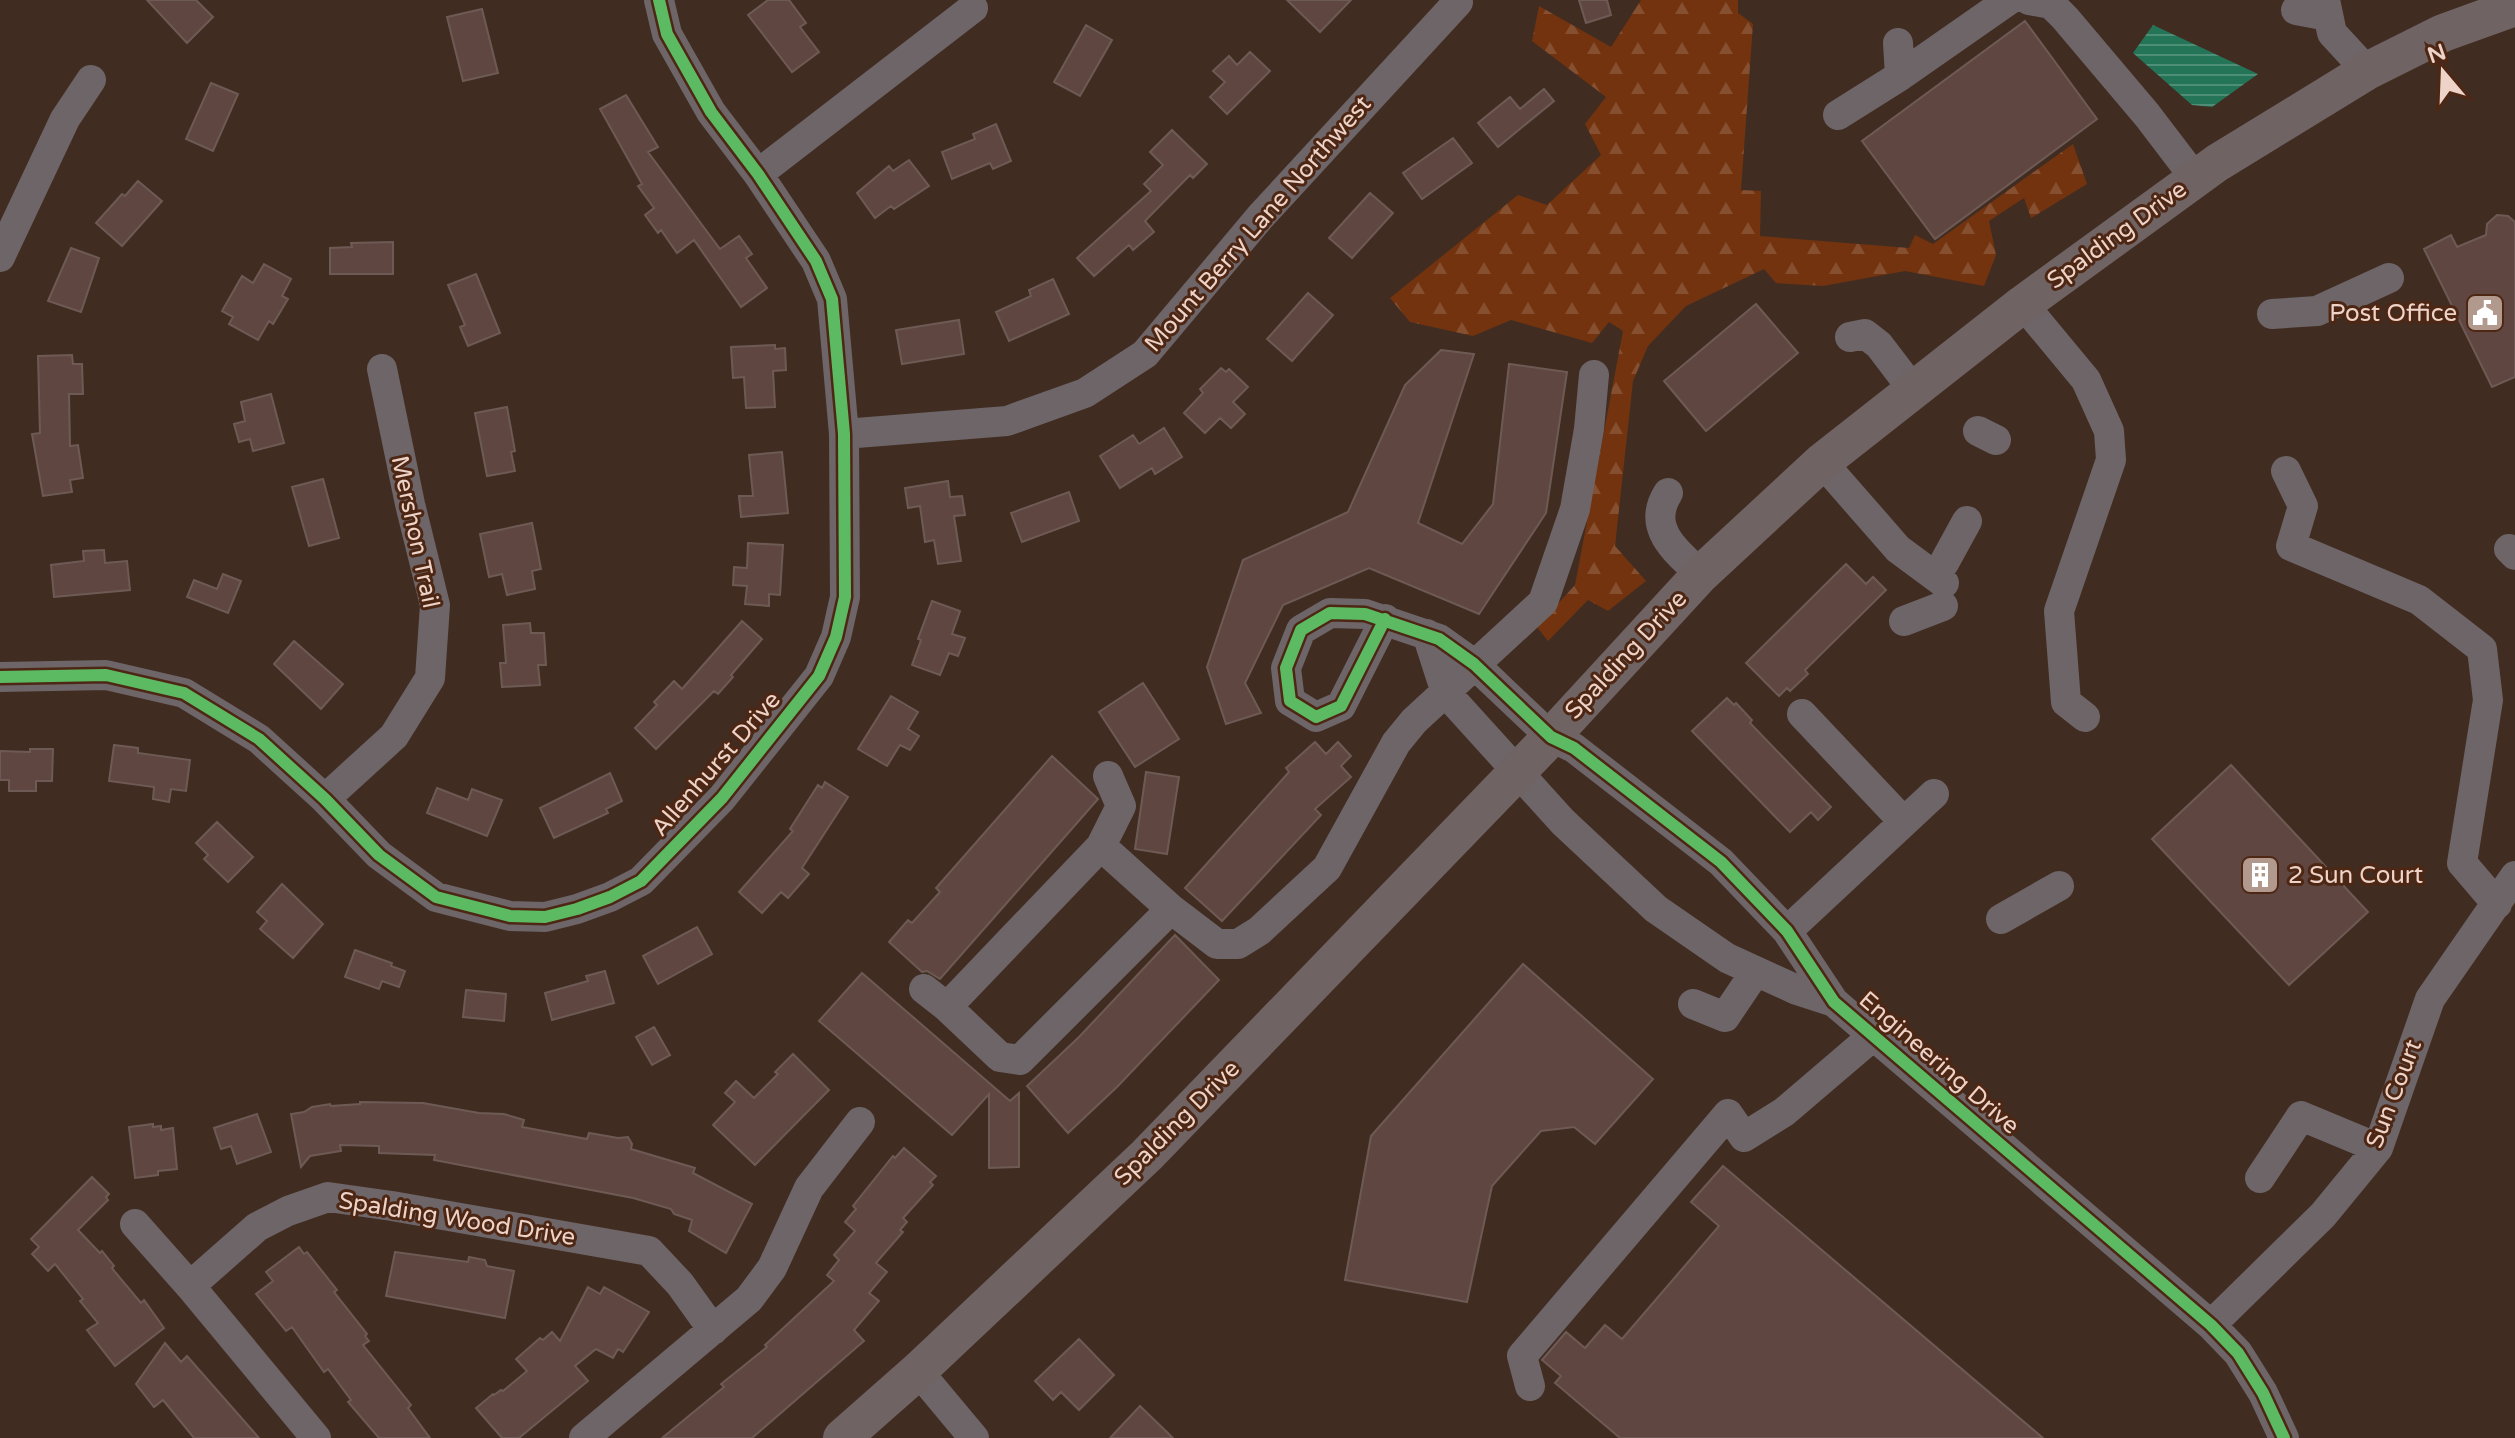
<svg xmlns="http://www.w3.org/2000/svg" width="2515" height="1438" font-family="'Varela Round',sans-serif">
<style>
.forest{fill:url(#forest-firs)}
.water{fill:url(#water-rules)}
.building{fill:#604640;stroke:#6e5a55;stroke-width:2}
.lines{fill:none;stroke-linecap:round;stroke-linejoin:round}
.minor{stroke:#6d6568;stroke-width:30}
.major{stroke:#6f6363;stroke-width:38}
.cycleway-casing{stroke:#4e2714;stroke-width:17}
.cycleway{stroke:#5cba63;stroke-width:12}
.labels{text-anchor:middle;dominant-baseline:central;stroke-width:6;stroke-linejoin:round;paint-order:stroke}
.street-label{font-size:24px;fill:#edd3c8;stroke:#4e2714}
.poi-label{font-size:24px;fill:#edd3c8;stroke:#4e2714;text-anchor:end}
</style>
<defs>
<pattern id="forest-firs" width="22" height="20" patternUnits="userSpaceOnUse" patternTransform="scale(2)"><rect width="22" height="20" fill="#72330e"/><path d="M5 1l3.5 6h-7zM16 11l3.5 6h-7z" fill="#865030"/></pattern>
<pattern id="water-rules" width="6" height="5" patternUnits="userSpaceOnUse" patternTransform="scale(2)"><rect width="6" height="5" fill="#247558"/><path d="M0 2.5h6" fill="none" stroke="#4f8e76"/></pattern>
</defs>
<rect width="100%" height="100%" fill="#412c21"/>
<!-- forest -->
<path class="forest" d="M1641,0H1738V13L1753,24L1741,190L1761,191L1760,236L1909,248L1915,235L1933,244L2073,144L2087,184L2031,218L2024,198L1989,221L1996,255L1984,286L1905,271L1823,286L1776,283L1764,269L1686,306L1648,346L1633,381L1615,546L1646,581L1608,611L1588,600L1548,641L1537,627L1575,585L1623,331L1609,322L1592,343L1511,320L1473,336L1410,322L1390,298L1518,195L1547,205L1601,155L1585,124L1606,97L1532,41L1539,6L1611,47Z"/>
<!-- water -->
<path class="water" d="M2153,25L2258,74L2212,107L2192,105L2133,53Z"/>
<!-- building -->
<path class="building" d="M147,0H196L213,17L187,43Z
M768,0H789L806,23L800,27L819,52L792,72L748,15Z
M1287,0H1351L1320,32Z
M1579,0H1607L1611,15L1586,23Z
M482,9L498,73L463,81L447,17Z
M2025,21L2097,119L1935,239L1862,141Z
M1086,25L1112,40L1080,96L1054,82Z
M1250,52L1270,71L1227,114L1210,97L1225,82L1213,71L1229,56L1237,65Z
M211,83L238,94L213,151L186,139Z
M1544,89L1554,101L1498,147L1478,123L1510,97L1520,109Z
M626,95L658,147L648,152L720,249L739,236L752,254L746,258L767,288L741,307L694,240L677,253L661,230L658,233L645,215L654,208L638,186L642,184L600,109Z
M996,124L1011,161L993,169L990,163L952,179L942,152L975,139L973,134Z
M1172,130L1207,164L1193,178L1190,175L1145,221L1154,232L1133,250L1129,245L1094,276L1077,258L1151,191L1144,184L1163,165L1150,152Z
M1453,138L1472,163L1422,199L1403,173Z
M909,160L929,186L894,209L891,206L875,218L857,193L889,166L893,171Z
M138,181L162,201L122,246L96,223L122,194L125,196Z
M1370,193L1393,213L1352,258L1329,238Z
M2497,215L2508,216L2515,222V377L2492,387L2424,249L2451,235L2457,247L2486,235L2487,224Z
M393,242V274H330V248L352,247L351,243Z
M71,248L99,258L81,312L48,301Z
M264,264L291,279L282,296L288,299L273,324L269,321L258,340L229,324L233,317L222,311L242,276L253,283Z
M476,274L500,333L468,346L460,327L465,325L448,285Z
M1053,279L1069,314L1009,341L996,312L1031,296L1029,290Z
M1308,293L1333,315L1292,361L1267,339Z
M1756,304L1798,353L1706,431L1664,381Z
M959,320L964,354L902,364L896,330Z
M775,345V349L785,348L786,370L773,371L775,407L746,408L744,377L733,378L731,347Z
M1441,350L1474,354L1418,523L1462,544L1493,504L1509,364L1567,372L1546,513L1479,614L1369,568L1283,605L1245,683L1261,713L1226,724L1207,667L1243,560L1348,512L1405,385Z
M72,355L73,364H82L83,394H69L70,446L78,445L83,478L70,480L72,492L43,496L32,434L40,433L38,356Z
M1221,368L1226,372L1229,369L1248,387L1233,402L1245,414L1231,428L1220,418L1205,433L1184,413L1203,393L1200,389Z
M271,394L284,443L253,451L250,439L239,442L234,424L245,421L241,402Z
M507,407L515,451L511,452L515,471L487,476L475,413Z
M1164,428L1182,457L1155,474L1152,468L1120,488L1100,456L1133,435L1139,444Z
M782,452L788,513L741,517L739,496H753L749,455Z
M323,479L339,538L309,546L292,487Z
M948,481L950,497L962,496L965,515L954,516L961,561L938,564L934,540L925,542L920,506L908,508L905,488Z
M1069,492L1079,521L1022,542L1011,513Z
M532,523L541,569L532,571L535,589L507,595L502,574L489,577L480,534Z
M748,543L783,545L780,595L769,594V606L745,604L747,586L733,585L734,567L747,568Z
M104,550L105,563L127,561L130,590L54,597L51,565L84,561L83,551Z
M1846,564L1866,584L1873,577L1886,590L1805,670L1808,674L1790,691L1787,688L1779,696L1746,663Z
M223,574L241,581L228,613L187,597L194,580L217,589Z
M932,601L960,611L952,634L965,638L958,656L949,653L940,675L912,665L921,640L918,639Z
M742,621L762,639L731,675L733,677L718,694L714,691L656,749L635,728L657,705L654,702L674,681L682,689Z
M530,623L531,633H544L546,665H538L540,685L502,687L500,663H506L503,625Z
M294,641L343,684L321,709L274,664Z
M1143,683L1179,739L1135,767L1099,712Z
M891,696L918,712L908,729L919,736L910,750L900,745L887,766L858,749Z
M1727,698L1734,705L1736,703L1752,720L1750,723L1831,807L1818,820L1811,812L1790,832L1692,731Z
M1315,742L1326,754L1338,742L1351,756L1341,766L1351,777L1315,809L1321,815L1222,921L1185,888L1289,772L1286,768Z
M114,745L138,748V753L190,760L186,791L171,789L169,802L153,799L154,787L109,781Z
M30,749H53L52,781H36V791H9V780H0V751L30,752Z
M1052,756L1098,799L940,979L927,971L922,972L889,942L908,920L912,923L940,892L936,888Z
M2231,765L2368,912L2289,985L2152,839Z
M1146,772L1179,777L1167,854L1135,849Z
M610,773L622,801L606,809L608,813L554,838L540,808Z
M825,782L848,797L802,868L809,874L788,898L781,892L762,913L739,892L793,831L790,829L818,785L822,788Z
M437,788L468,800L472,789L502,800L487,836L427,813Z
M217,822L253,857L228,882L204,859L208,855L196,843Z
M282,884L323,924L293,958L260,929L267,921L257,912Z
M697,927L712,954L658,984L643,956Z
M1175,935L1219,980L1117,1087L1068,1133L1027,1086L1079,1037Z
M355,950L392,963L391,966L405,971L399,987L382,981L379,989L345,977Z
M1523,964L1653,1079L1595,1144L1574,1127L1541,1131L1492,1186L1467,1302L1345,1280L1371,1136Z
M605,971L614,1003L552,1020L545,993L588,981L586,976Z
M862,973L1010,1101L1019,1093V1167L989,1168V1094L952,1135L819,1021Z
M466,990L506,994L504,1021L463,1017Z
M654,1027L670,1055L652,1065L636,1037Z
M793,1054L829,1090L755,1165L713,1125L735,1102L725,1093L736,1081L754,1098L778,1074L775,1072Z
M360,1102L423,1103L479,1113L504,1114L524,1120L522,1127L587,1139L589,1133L618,1138L628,1137L632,1144L631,1149L695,1168L693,1173L752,1204L726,1253L689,1231L692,1220L674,1214L671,1209L633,1198L434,1160L435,1155L379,1153V1146L340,1145L341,1151L310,1156L301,1167L291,1114L304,1112L312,1107L330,1104L331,1106L360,1104Z
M257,1114L271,1152L237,1164L231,1146L221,1149L214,1128Z
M153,1124V1127L161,1126V1130L173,1128L177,1169L158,1171V1175L135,1178L129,1127Z
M904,1148L936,1176L930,1182L933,1185L903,1218L907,1222L900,1230L903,1232L876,1263L887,1272L869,1293L879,1301L854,1330L864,1341L752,1438H662L724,1387L721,1384L767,1347L765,1345L834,1281L827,1275L839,1260L834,1255L855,1231L845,1222L856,1209L853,1206L893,1156L895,1158Z
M1723,1166L2043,1438H1620L1555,1383L1561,1376L1542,1360L1566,1332L1585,1348L1605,1325L1622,1339L1719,1226L1691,1202Z
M92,1177L109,1194L106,1197L108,1200L78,1230L100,1253L102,1251L114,1266L112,1268L115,1272L141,1303L144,1300L164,1328L115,1366L87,1330L98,1323L80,1301L83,1299L55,1264L48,1271L32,1254L39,1247L31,1239Z
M299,1247L304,1254L307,1252L337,1290L334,1292L367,1334L365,1336L369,1341L363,1345L411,1405L408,1408L430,1438H379L348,1402L351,1400L328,1369L324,1372L292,1327L286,1331L256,1294L273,1281L266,1272Z
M395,1252L468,1262L469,1257L485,1260L487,1266L514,1271L505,1318L386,1296Z
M588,1287L600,1294L604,1287L649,1312L623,1352L618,1349L613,1358L596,1349L575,1366L588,1381L519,1438H502L476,1408L493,1394L494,1395L501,1390L503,1391L527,1371L516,1359L540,1338L543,1340L552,1332L560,1341Z
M1079,1339L1114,1375L1079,1410L1061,1392L1053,1400L1035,1381Z
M165,1343L181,1362L187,1356L259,1438H194L163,1400L154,1407L136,1384Z
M1140,1406L1173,1438H1110Z"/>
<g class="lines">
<!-- minor -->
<path class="minor" d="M2029,0L2051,4L2065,18L2147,115L2195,178
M2325,0L2332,33L2367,71
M2296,10L2328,16
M1898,43L1900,76
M1838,115L1900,76L2009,0
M758,174L973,8
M0,257L65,119L91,80
M2023,304L2086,380L2109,431L2111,460L2059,611L2066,702L2085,717
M2272,314L2317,311L2389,278
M1850,337L1865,334L1879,345L1914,391
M1978,431L1996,440
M844,434L1007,421L1085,393L1145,354L1261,216L1458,2
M1822,462L1898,549L1944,583
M2286,471L2303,506L2291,546L2419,600L2482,649L2488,700L2462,863L2497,904
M1668,493C1646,528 1676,552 1701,574
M2509,549L2515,555
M1944,563L1967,521
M1385,619L1341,706L1316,717L1290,701L1286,668L1301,630L1330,613L1365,614L1439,639L1474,664L1551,737L1574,748L1721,862L1787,931L1834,1002L2211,1325L2238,1353L2263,1393L2284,1438
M1904,621L1943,606
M1427,634L1446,693L1563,822L1656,909L1727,958L1797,990L1834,1002
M0,677L106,675L184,693L259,739L325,799L379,855L436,897L510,916L545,917L577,909L610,897L641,881L722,798L819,676L836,637L845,597L844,434L832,299L816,261L758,174L711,112L667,34L659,0
M1802,714L1904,822
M325,799L394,736L430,678L435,605L410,504L382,369
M1101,846L1171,909L1217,944H1238L1259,931L1327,868L1396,743L1414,721L1543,602L1575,509L1589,429L1594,375
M2001,919L2059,886
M1787,931L1934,794
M924,989L947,1007L1000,1057L1020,1060L1171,909
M1693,1004L1725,1017L1756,971
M947,1007L1101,846L1121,806L1108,776
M2260,1178L2301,1116L2378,1148
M135,1224L190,1286L316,1438
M190,1286L257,1227L288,1211L328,1197L392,1206L649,1251L680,1284L713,1330
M2211,1325L2323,1215L2378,1148L2430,999L2515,876
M918,1371L974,1438
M1530,1386L1522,1356L1728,1114L1744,1137L1784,1112L1873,1036
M584,1438L749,1299L772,1268L809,1188L860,1122"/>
<!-- major -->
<path class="major" d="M842,1438L918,1371L1147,1155L1551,737L1701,574L1822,462L2023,304L2217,163L2367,71L2443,33L2515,7"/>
<defs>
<path id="cycleway" d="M1385,619L1341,706L1316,717L1290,701L1286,668L1301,630L1330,613L1365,614L1439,639L1474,664L1551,737L1574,748L1721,862L1787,931L1834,1002L2211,1325L2238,1353L2263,1393L2284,1438
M0,677L106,675L184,693L259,739L325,799L379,855L436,897L510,916L545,917L577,909L610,897L641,881L722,798L819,676L836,637L845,597L844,434L832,299L816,261L758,174L711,112L667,34L659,0"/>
</defs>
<!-- cycleway casing -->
<use href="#cycleway" class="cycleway-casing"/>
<!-- cycleway -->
<use href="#cycleway" class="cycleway"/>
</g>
<!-- icons -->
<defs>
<symbol id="civic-square" viewBox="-11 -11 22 22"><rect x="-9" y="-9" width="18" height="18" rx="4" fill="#b1998e" stroke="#4e2714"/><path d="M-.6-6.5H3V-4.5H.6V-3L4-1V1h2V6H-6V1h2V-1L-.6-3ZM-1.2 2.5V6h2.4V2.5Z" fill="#fff"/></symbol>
<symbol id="building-square" viewBox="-11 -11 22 22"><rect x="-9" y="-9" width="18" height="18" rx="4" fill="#b1998e" stroke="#4e2714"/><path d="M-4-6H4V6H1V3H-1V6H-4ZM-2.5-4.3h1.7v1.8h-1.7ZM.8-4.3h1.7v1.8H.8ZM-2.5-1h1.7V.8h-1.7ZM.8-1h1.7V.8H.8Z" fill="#fff"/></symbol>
</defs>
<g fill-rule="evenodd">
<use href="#civic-square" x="2463" y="291" width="44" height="44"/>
<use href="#building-square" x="2238" y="853" width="44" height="44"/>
</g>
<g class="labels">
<!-- street labels -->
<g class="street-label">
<text transform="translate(1258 224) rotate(-49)">Mount Berry Lane Northwest</text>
<text transform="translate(2117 235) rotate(-36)">Spalding Drive</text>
<text transform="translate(415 532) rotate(78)">Mershon Trail</text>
<text transform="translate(1626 655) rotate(-47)">Spalding Drive</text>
<text transform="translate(716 764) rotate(-49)">Allenhurst Drive</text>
<text transform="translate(1939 1063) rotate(41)">Engineering Drive</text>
<text transform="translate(2394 1094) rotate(-69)">Sun Court</text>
<text transform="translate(1177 1123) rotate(-45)">Spalding Drive</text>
<text transform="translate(457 1219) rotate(9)">Spalding Wood Drive</text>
</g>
<!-- poi labels -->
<g class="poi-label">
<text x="2457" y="313">Post Office</text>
<text x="2288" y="875" text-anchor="start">2 Sun Court</text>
</g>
</g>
<!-- north arrow -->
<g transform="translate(2443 72) rotate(341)" stroke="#4e2714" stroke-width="6" paint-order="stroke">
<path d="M0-6L14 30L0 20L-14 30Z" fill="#edd3c8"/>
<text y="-12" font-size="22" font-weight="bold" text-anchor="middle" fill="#edd3c8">N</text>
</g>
</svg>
